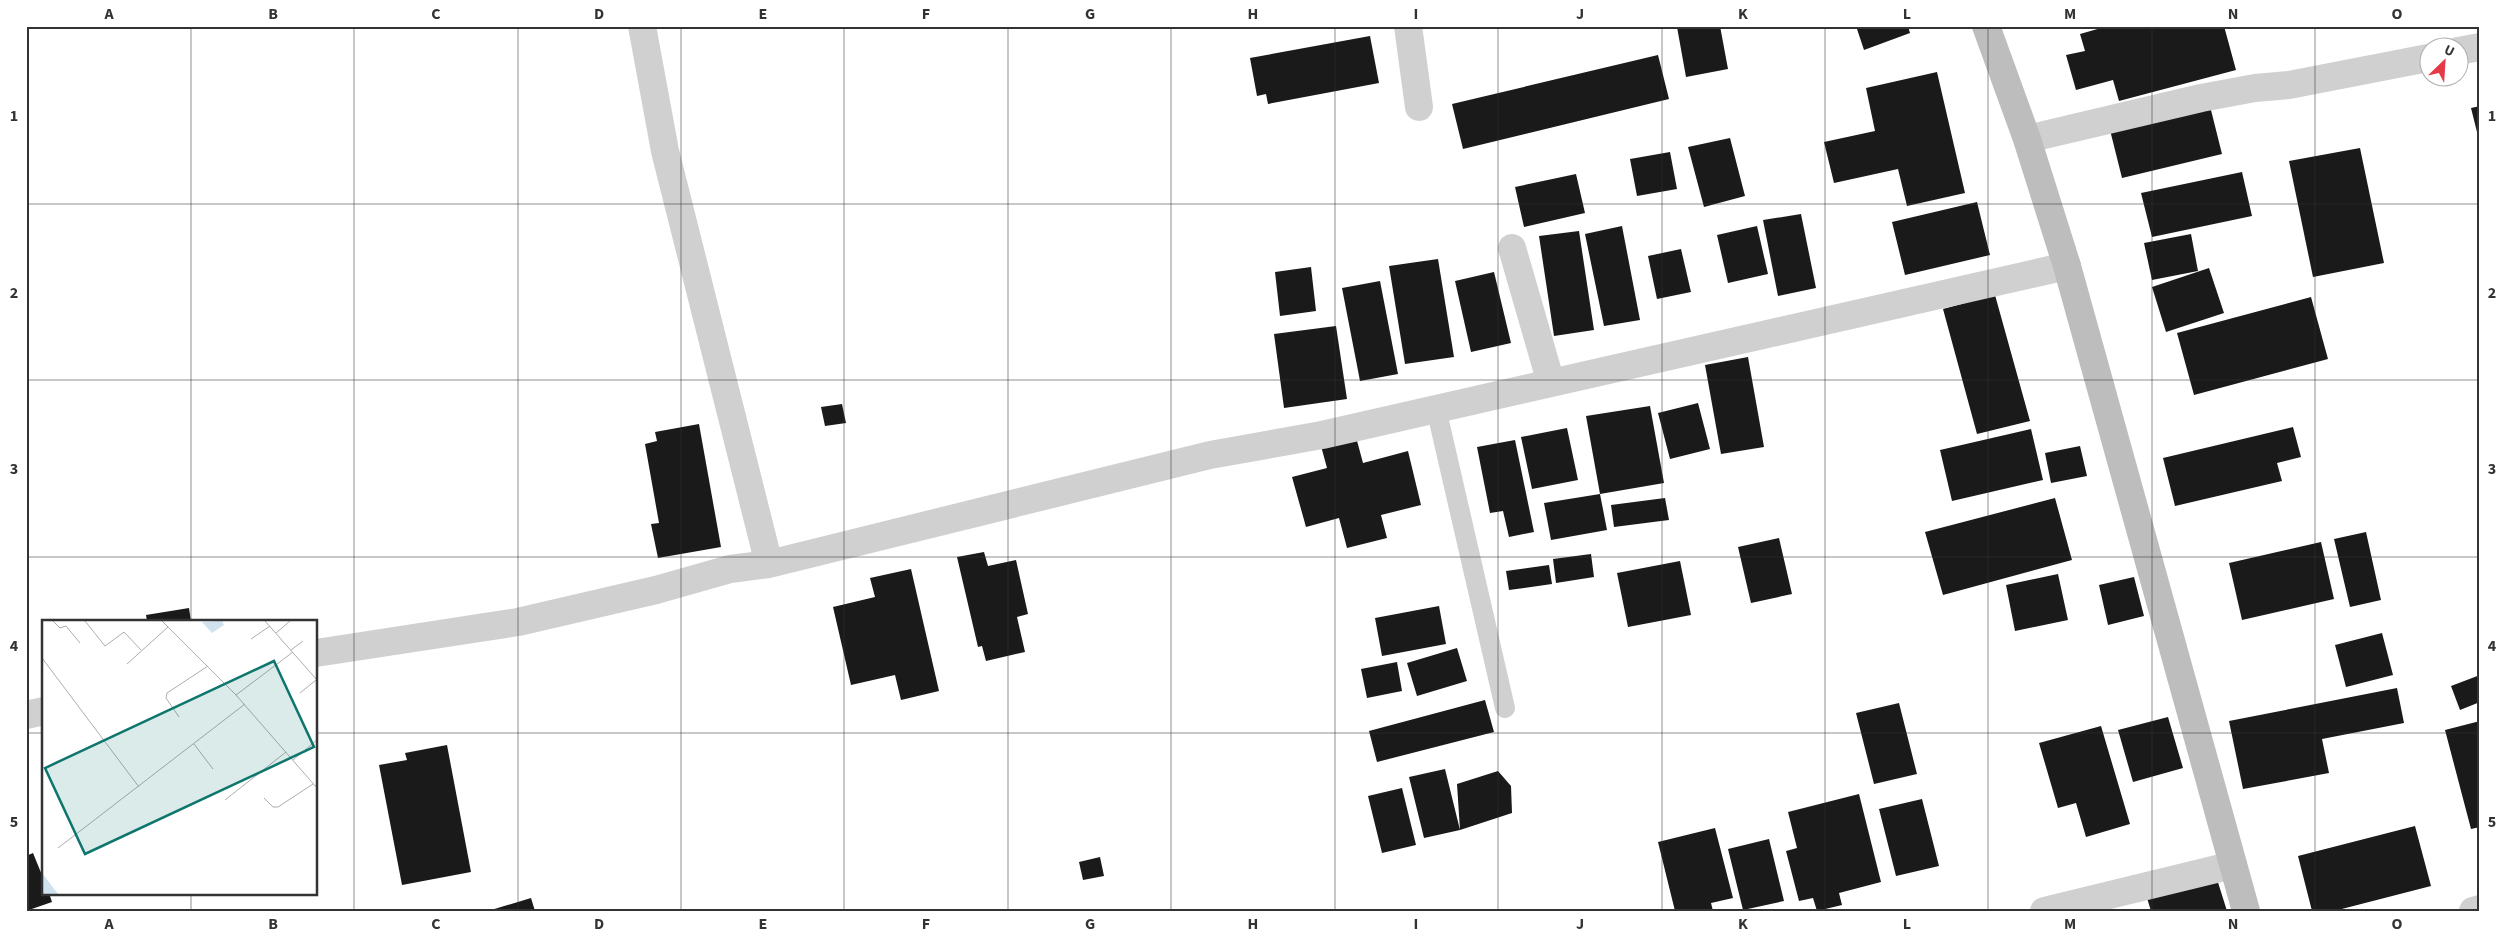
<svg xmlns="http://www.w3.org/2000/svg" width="2506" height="937" font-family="'Source Sans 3',sans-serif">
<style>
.building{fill:#1a1a1a}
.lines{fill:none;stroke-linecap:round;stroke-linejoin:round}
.lane{stroke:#d0d0d0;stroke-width:20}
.street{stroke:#d0d0d0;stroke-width:28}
.secondary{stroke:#bdbdbd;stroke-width:28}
.grid{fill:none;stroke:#333;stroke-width:1;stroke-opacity:0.55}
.inset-road{fill:none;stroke:#adadad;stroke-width:1}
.view{fill:#0f766e;fill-opacity:0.15;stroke:#0f766e;stroke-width:2.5}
.inset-edge{fill:none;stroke:#333;stroke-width:2.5}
.neatline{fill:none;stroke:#333;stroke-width:2}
.grid-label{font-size:16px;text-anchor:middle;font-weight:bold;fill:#333}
</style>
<rect width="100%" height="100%" fill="#fff"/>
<!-- building -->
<path class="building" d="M1720,26L1728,69L1686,77L1677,27Z
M1856,26H1908L1910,33L1864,50Z
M2108,26H2224L2236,70L2119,101L2113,80L2076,90L2066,55L2085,51L2080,34Z
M1370,36L1379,83L1268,104L1266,94L1257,96L1250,58Z
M1658,55L1669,99L1463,149L1452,104Z
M1937,72L1965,193L1907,206L1898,169L1834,183L1824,142L1875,131L1866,88Z
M2210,106L2222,154L2122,178L2110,130Z
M2480,106V140H2479L2471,108Z
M1730,138L1745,196L1704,207L1688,147Z
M2360,148L2384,263L2313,277L2289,161Z
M1670,152L1677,189L1637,196L1630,159Z
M2242,172L2252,216L2152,237L2141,193Z
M1576,174L1585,213L1524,227L1515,187Z
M1977,202L1990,255L1905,275L1892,222Z
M1801,214L1816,288L1778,296L1763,220Z
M1622,226L1640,320L1604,326L1585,234Z
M1757,226L1768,274L1728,283L1717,235Z
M1579,231L1594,330L1554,336L1539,236Z
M2191,234L2198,271L2152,280L2144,243Z
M1681,249L1691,292L1657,299L1648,256Z
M1438,259L1454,357L1405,364L1389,266Z
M1311,267L1316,311L1280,316L1275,272Z
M2209,268L2224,313L2166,332L2152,287Z
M1494,272L1511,343L1471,352L1455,281Z
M1380,281L1398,374L1360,381L1342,288Z
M1995,295L2030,421L1977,434L1943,309Z
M2311,297L2328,359L2194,395L2177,333Z
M1336,326L1347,399L1284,408L1274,334Z
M1748,357L1764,447L1721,454L1705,365Z
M1698,403L1710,449L1670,459L1658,413Z
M842,404L846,423L825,426L821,407Z
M1650,406L1664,483L1600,494L1607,530L1551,540L1544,503L1600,494L1586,416Z
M699,424L721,547L658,558L651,524L659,523L645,444L657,441L655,432Z
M2293,427L2301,457L2277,463L2282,481L2175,506L2163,458Z
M1567,428L1578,480L1532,489L1521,437Z
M2031,429L2043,480L1952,501L1940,450Z
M1356,437L1363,463L1408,451L1421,505L1381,515L1387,538L1347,548L1339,518L1306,527L1292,477L1327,468L1321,446Z
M1515,440L1534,532L1509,537L1503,511L1490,513L1477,447Z
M2080,446L2087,476L2051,483L2045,453Z
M1665,498L1669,520L1614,527L1611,505Z
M2055,498L2072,560L1943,595L1925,532Z
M2366,532L2381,600L2350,607L2334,539Z
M1779,538L1792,594L1751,603L1738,547Z
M2321,542L2334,599L2242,620L2229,563Z
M984,552L988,566L1016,560L1028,614L1017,617L1025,652L986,661L982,646L978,647L957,557Z
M1591,554L1594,577L1556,583L1553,559Z
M1680,561L1691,615L1628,627L1617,573Z
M1549,565L1552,584L1509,590L1506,571Z
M911,569L939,691L901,700L895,675L851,685L833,607L875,597L870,578Z
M2058,574L2068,620L2015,631L2006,585Z
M2134,577L2144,616L2108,625L2099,585Z
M1439,606L1446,644L1382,656L1375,618Z
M189,608L191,621H147L146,615Z
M2382,633L2393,675L2346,687L2335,645Z
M1457,648L1467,681L1417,696L1407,663Z
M1397,662L1402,691L1367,698L1361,669Z
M2480,675V702L2460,710L2451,686Z
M2397,688L2404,723L2322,739L2329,773L2243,789L2229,721Z
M1485,700L1494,732L1377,762L1369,731Z
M1899,703L1917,774L1874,784L1856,713Z
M2168,717L2183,768L2133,782L2118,730Z
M2480,721V827L2471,829L2445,730Z
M2101,726L2130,824L2086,837L2076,803L2058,808L2039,743Z
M447,745L471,872L402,885L379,765L407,760L405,753Z
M1445,769L1460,830L1457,784L1498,771L1511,786L1512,813L1460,830L1424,838L1409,777Z
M1402,788L1416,845L1382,853L1368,796Z
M1859,794L1881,882L1839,893L1842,905L1817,911L1813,898L1799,901L1786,851L1797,848L1788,812Z
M1922,799L1939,866L1896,876L1879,809Z
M2415,826L2431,886L2334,911H2312L2298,856Z
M1715,828L1733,898L1711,903L1713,911H1675L1658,842Z
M1769,839L1784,901L1743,910L1728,849Z
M33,853L44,880V893H49L52,902L26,911V856Z
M1100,857L1104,876L1083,880L1079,862Z
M2216,876L2227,911H2151L2147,898Z
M531,898L535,911H491V910Z"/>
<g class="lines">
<!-- lane -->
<path class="lane" d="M1436,408L1505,708"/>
<!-- street -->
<path class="street" d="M642,26L665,151L769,564
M1408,26L1419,107
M2458,51L2480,47
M2027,139L2201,98L2255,88L2289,85L2428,58
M1512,248L1551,383
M316,653L518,622L656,590L730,569L769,564L1210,455L1322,435L2067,266
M26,715L44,711
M2044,911L2233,865
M2473,911L2480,909"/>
<!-- secondary -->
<path class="secondary" d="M1986,26L2027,139L2067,266L2246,911"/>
</g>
<!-- grid -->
<path class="grid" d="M191,26V621M354,26V911M518,26V911M681,26V911M844,26V911M1008,26V911M1171,26V911M1335,26V911M1498,26V911M1662,26V911M1825,26V911M1988,26V911M2152,26V911M2315,26V911M26,204H2480M26,380H2480M26,557H2480M26,733H44M316,733H2480M191,893V911"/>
<!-- overview -->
<g transform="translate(42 620)">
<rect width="275" height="275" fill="#fff"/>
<path d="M180,1L182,5L170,13L160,2ZM0,253L16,274H0Z" fill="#cfe2ee"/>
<path class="inset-road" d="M11,1L18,8L24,6L38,23M43,1L63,26L82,12L99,30M120,1L194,75L275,168M223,1L275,60M234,13L248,1M209,19L228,6M249,30L261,21M0,38L97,167M85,44L126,7M258,73L274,60M194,75L251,32M137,97L124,78L125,73L166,46M152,124L171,149M251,140L275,120M222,178L231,187H236L271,164M183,180L244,132M16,228L203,84"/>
<path class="view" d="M232,41L272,127L43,234L3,148Z"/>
<rect width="275" height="275" class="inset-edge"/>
</g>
<!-- border -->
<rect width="2506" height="937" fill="none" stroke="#ffffff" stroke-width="55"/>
<!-- north arrow -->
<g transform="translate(2444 62) rotate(25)"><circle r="24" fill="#ffffff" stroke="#adadad"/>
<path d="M0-4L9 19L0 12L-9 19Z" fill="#e63946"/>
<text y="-8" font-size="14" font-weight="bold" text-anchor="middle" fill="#333333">U</text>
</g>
<rect x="28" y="28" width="2450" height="882" class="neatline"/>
<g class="grid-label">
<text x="109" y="19">A</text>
<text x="273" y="19">B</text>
<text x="436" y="19">C</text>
<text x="599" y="19">D</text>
<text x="763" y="19">E</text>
<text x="926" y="19">F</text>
<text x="1090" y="19">G</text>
<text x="1253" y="19">H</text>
<text x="1416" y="19">I</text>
<text x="1580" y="19">J</text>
<text x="1743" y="19">K</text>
<text x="1907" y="19">L</text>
<text x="2070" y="19">M</text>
<text x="2233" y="19">N</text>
<text x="2397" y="19">O</text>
<text x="14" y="121">1</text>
<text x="2492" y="121">1</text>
<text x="14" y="298">2</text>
<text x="2492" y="298">2</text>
<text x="14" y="474">3</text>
<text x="2492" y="474">3</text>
<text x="14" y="651">4</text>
<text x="2492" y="651">4</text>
<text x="14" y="827">5</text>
<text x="2492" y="827">5</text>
<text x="109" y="929">A</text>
<text x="273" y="929">B</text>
<text x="436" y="929">C</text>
<text x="599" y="929">D</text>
<text x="763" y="929">E</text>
<text x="926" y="929">F</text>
<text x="1090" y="929">G</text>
<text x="1253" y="929">H</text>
<text x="1416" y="929">I</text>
<text x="1580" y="929">J</text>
<text x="1743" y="929">K</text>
<text x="1907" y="929">L</text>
<text x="2070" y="929">M</text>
<text x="2233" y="929">N</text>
<text x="2397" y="929">O</text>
</g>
</svg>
